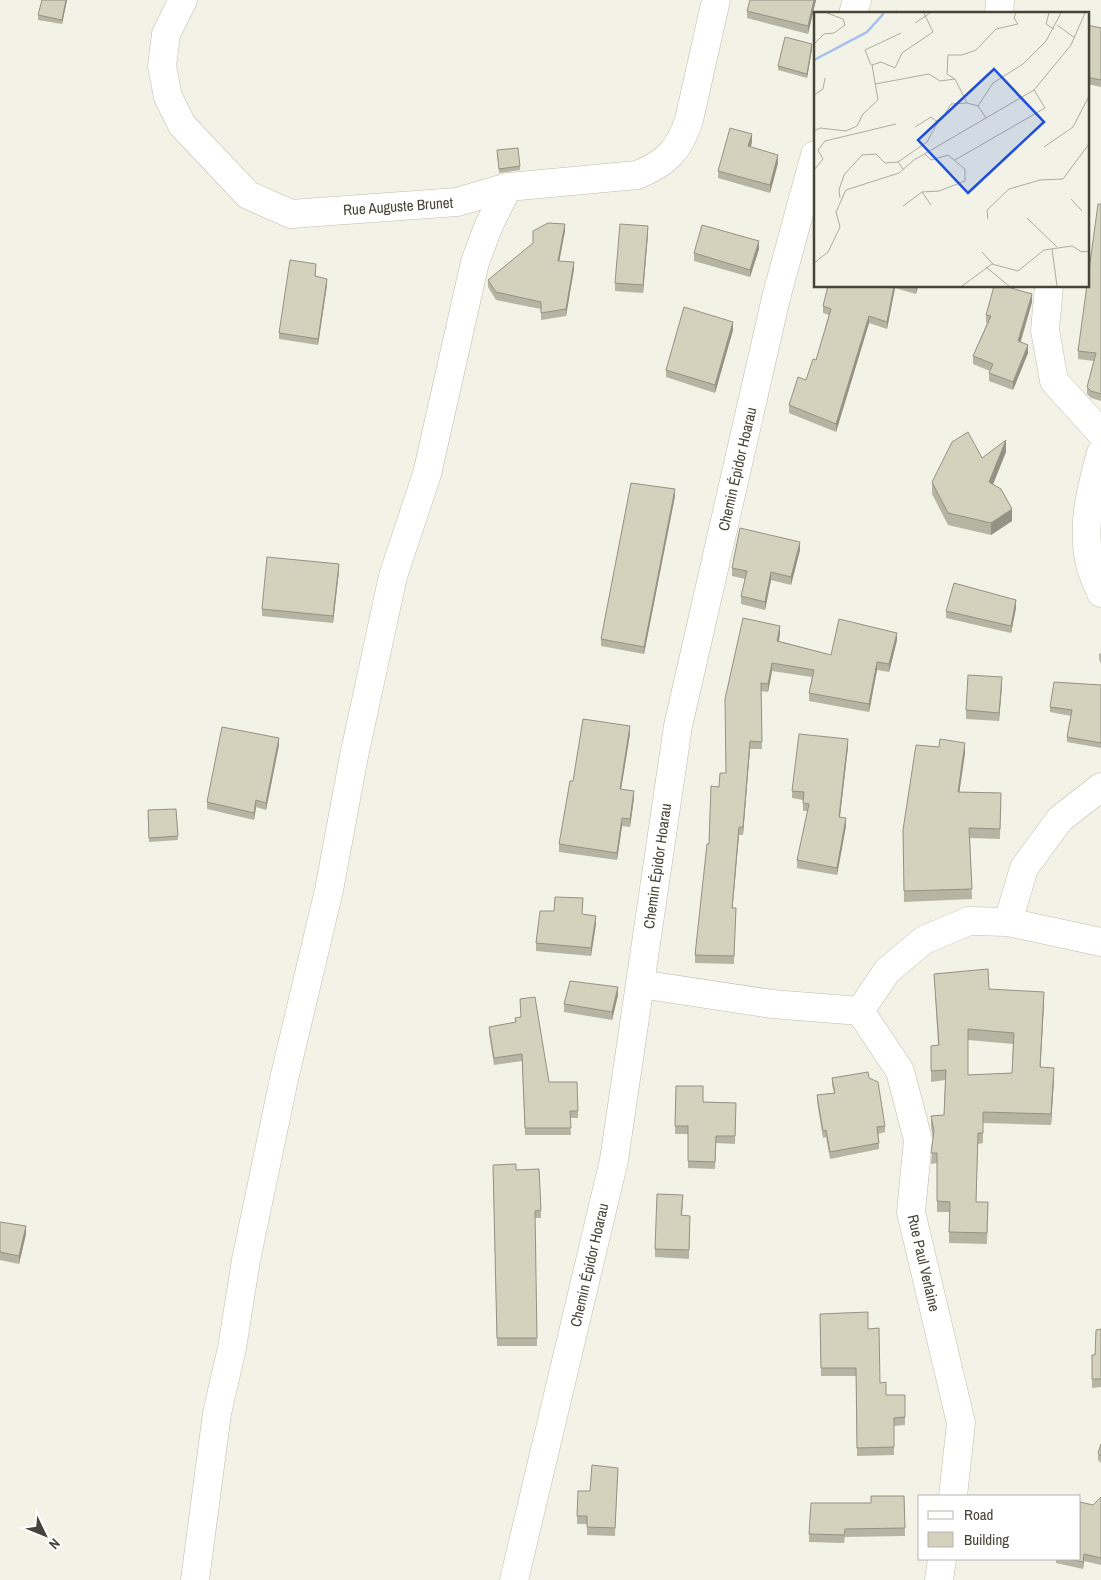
<svg xmlns="http://www.w3.org/2000/svg" width="1101" height="1580" font-family="'Archivo Narrow',sans-serif">
<style>
.lines{fill:none;stroke-linecap:round;stroke-linejoin:round}
.minor-casing{stroke:#bebcaa;stroke-width:29}
.minor{stroke:#fff;stroke-width:28}
.wall{fill:#b6b4a3;fill-rule:evenodd}
.shaded-wall{fill:#949284}
.building{fill:#d4d1bd;stroke:#949284;fill-rule:evenodd}
.labels{text-anchor:middle;dominant-baseline:central;stroke-width:4;stroke-linejoin:round;paint-order:stroke}
.street-label{font-size:15px;fill:#464436;stroke:#fff}
.inset-river{fill:none;stroke:#a5bfee;stroke-width:2.5}
.inset-road{fill:none;stroke:#aeaca0;stroke-width:1}
.view{fill:#1d4ed8;fill-opacity:0.15;stroke:#1d4ed8;stroke-width:2.5}
.inset-edge{fill:none;stroke:#464436;stroke-width:2.5}
</style>
<rect width="100%" height="100%" fill="#f3f2e7"/>
<g class="lines">
<defs>
<path id="minor" d="M183,0L166,34L162,66L168,97L182,125L248,195L291,214L457,202L508,187L637,175C667,163 679,150 689,120L716,0
M853,14L857,0
M999,14L1000,0
M1049,286L1045,330L1054,381L1101,433
M1101,453C1091,489 1081,526 1090,564C1092,573 1097,583 1101,593
M1008,922L1024,868L1060,819L1101,787
M640,984L772,1004L860,1011
M860,1011L900,1071L918,1140L911,1212L961,1423L953,1496
M860,1011L887,971L924,940L969,921L1008,922L1101,942
M195,1580L217,1413L232,1348L246,1260L284,1079L329,890L354,756L393,576L427,474L475,262L489,225L508,187
M514,1580L614,1160L678,726L776,298L815,155
M939,1580L942,1559"/>
</defs>
<!-- minor casing -->
<use href="#minor" class="minor-casing"/>
<!-- minor -->
<use href="#minor" class="minor"/>
</g>
<!-- wall -->
<path class="wall" d="M67,0L62,24L38,20V15Z
M816,0L808,34L747,18V11Z
M1087,25L1101,28V87L1087,84Z
M812,49L807,78L778,70V66Z
M752,142L751,147L778,163L770,193L718,178V171Z
M497,154L520,166V170L499,173Z
M1101,204V401L1091,398L1087,394V387L1094,361L1078,359V351Z
M565,231L559,261L574,269L566,316L541,320V309L496,300L488,287V280Z
M648,234L643,293L615,291V283Z
M759,249L750,277L694,261V253Z
M316,271V276L327,285L318,345L279,339V333Z
M828,286H918L916,294L895,288L887,329L869,323L836,432L789,413V405L806,380L816,360L829,315L823,313V306Z
M1032,302L1021,342L1028,353L1013,390L989,381V373L990,371L973,364V356L987,323H986V315Z
M733,330L715,393L666,377V370Z
M1006,452L993,484L1012,521L991,535L948,525L932,494V482L982,458Z
M675,496L644,654L601,646V639Z
M800,550L791,585L771,580L765,610L741,604V596L745,579L732,576V568Z
M339,571L333,623L262,616V609Z
M1016,608L1011,633L946,618V611Z
M780,634L779,641L831,655L897,640L889,672L877,670L869,712L809,701V693L812,677L772,671L768,692L761,691L762,749H750L743,835H739L732,908H736L734,964L695,963V955L709,844L719,787L726,773Z
M1101,653V664L1099,659V654Z
M1002,685L999,721L966,719V710Z
M1101,685V748L1067,742V737L1071,716L1050,712V707Z
M630,734L621,789L634,798L630,827L622,826L617,860L559,852V844L573,781Z
M279,745L266,810L256,807L254,820L207,809V802Z
M848,747L840,817L846,826L837,875L797,868V860L808,811H803V800L792,798V791Z
M965,753L959,792L1001,793L1000,839L970,838L972,899L904,902L903,830Z
M176,809L178,840L149,842L148,810Z
M583,914L596,924L591,956L536,951V943Z
M934,974L989,989L1044,1003L1040,1067L1054,1079L1051,1125L983,1123V1143L978,1144L976,1202H988L987,1244L949,1243V1212H937V1163L931,1164L933,1138L931,1127V1116L944,1115L945,1080L931,1082V1046L938,1045ZM968,1040L1013,1044L1012,1073L968,1075Z
M618,995L612,1020L564,1012V1004Z
M515,1018L549,1082L578,1111V1118H570L571,1135H525L522,1061L494,1065L489,1034V1027L515,1022Z
M832,1078H869L885,1126V1132L878,1134L879,1143V1149L830,1159L826,1137L823,1138L817,1102V1095L834,1093L832,1085Z
M676,1086L703,1102L736,1103L735,1144L716,1143L715,1169L688,1168V1134H675Z
M493,1165L516,1170L541,1210V1218H535L537,1346H497Z
M683,1203L682,1215L690,1224L689,1259L655,1257V1249Z
M0,1222L26,1234L19,1264L0,1260Z
M820,1314L868,1329L880,1383L886,1395H905V1425L894,1426V1455L857,1456L856,1376H821Z
M1101,1329V1387L1092,1388V1355H1095Z
M1101,1444V1463L1098,1460V1453Z
M618,1468L615,1536L587,1535V1524H577V1516L590,1491Z
M904,1496L905,1536L845,1537L844,1543L809,1542V1534L871,1503Z
M1101,1497V1565L1084,1561L1083,1569L1056,1563V1559H1080L1093,1505Z"/>
<!-- shaded-wall -->
<path class="shaded-wall" d="M66,0H67L62,24V20Z
M814,0H816L808,34V26Z
M812,44V49L807,78V74Z
M752,134V142L748,154V146Z
M778,155V163L770,193V185Z
M565,224V231L558,268V261Z
M648,226V234L643,293V285Z
M759,241V249L750,277V270Z
M574,262V269L566,316V309Z
M327,279V285L318,345V339Z
M894,286H895V288L887,329V322Z
M916,286H918L916,294Z
M1032,294V302L1018,349V341Z
M869,316V323L836,432V424Z
M733,322V330L715,393V385Z
M1028,345V353L1013,390V382Z
M1006,440V452L989,494V482Z
M675,489V496L644,654V647Z
M1012,509V521L991,535V523Z
M800,542V550L791,585V577Z
M339,564V571L333,623V616Z
M771,572V580L765,610V602Z
M1016,600V608L1011,633V626Z
M780,626V634L777,649V641Z
M897,633V640L889,672V664Z
M877,662V670L869,712V704Z
M772,663V671L768,692V684Z
M1002,677V685L999,721V713Z
M630,726V734L620,796V789Z
M279,738V745L266,810V803Z
M848,739V747L839,824V817Z
M750,741V749L743,835V827Z
M965,743V753L958,802V792Z
M634,791V798L630,827V819Z
M256,800V807L254,820V813Z
M622,818V826L617,860V853Z
M846,818V826L837,875V868Z
M739,827V835L732,915V908Z
M596,916V924L591,956V948Z
M618,987V995L612,1020V1012Z
M1044,992V1003L1040,1077V1067Z
M1054,1068V1079L1051,1125V1114Z
M26,1226V1234L19,1264V1256Z
M1084,1554V1561L1083,1569V1562Z"/>
<!-- building -->
<path class="building" d="M42,0H66L62,20L38,15Z
M750,0H814L808,26L747,11Z
M896,11L903,14H895Z
M1087,25L1101,28V80L1087,77Z
M785,37L812,44L807,74L778,66Z
M730,128L752,134L748,146L778,155L770,185L718,171Z
M518,148L520,166L499,169L497,150Z
M1098,204H1101V394L1091,391L1087,387L1096,353L1078,351Z
M548,223L565,224L558,261L574,262L566,309L541,313V302L496,292L488,280L533,243V231Z
M620,224L648,226L643,285L615,283Z
M702,225L759,241L750,270L694,253Z
M290,260L316,264L315,276L327,279L318,339L279,333Z
M828,286H894L887,322L869,316L836,424L789,405L798,377L806,380L813,359L816,360L831,309L823,306Z
M994,286H1004L1032,294L1018,341L1028,345L1013,382L989,373L993,364L973,356L991,316L986,315Z
M684,307L733,322L715,385L666,370Z
M968,432L982,458L1006,440L989,482L1001,489L1012,509L991,523L948,513L932,482L952,442Z
M631,483L675,489L644,647L601,639Z
M740,528L800,542L791,577L771,572L765,602L741,596L747,571L732,568Z
M267,557L339,564L333,616L262,609Z
M954,583L1016,600L1011,626L946,611Z
M743,618L780,626L777,641L831,655L839,619L897,633L889,664L877,662L869,704L809,693L814,670L772,663L768,684L761,683L762,742L750,741L743,827H739L732,908H736L734,956L695,955L707,844H709L711,786L719,787L720,773H726L725,699Z
M968,675L1002,677L999,713L966,710Z
M1054,682L1101,685V743L1067,737L1072,710L1050,707Z
M583,719L630,726L620,789L634,791L630,819L622,818L617,853L559,844L570,781H573Z
M222,727L279,738L266,803L256,800L254,813L207,802Z
M799,734L848,739L839,817L846,818L837,868L797,860L809,804L803,803L804,792L792,791Z
M940,739L965,743L958,792L1001,793L1000,829L969,828L972,889L904,891L903,830L916,745L939,747Z
M176,809L178,836L149,838L148,810Z
M555,897L583,898L582,914L596,916L591,948L536,943L540,911H554Z
M988,969L989,989L1044,992L1040,1067L1054,1068L1051,1114L983,1112V1133H978L976,1202H988L987,1233L949,1232L950,1202L937,1201V1153H931L934,1131L931,1116L944,1115L946,1070L931,1071V1046L939,1045L934,974ZM968,1029L1014,1033L1012,1073L968,1075Z
M570,981L618,987L612,1012L564,1004Z
M535,997L549,1082H577L578,1111H570L571,1128H525L522,1054L494,1058L489,1027L516,1022L515,1018L521,1017L520,999Z
M868,1072L869,1078L878,1082L885,1126L877,1127L879,1143L830,1152L826,1130L823,1131L817,1095L835,1093L832,1078Z
M676,1086H703V1102L736,1103L735,1136H716L715,1162L688,1161V1126H675Z
M516,1164V1170L539,1169L541,1210L535,1211L537,1338H497L493,1165Z
M657,1194L683,1195L681,1215L690,1216L689,1250L655,1249Z
M0,1222L26,1226L19,1256L0,1252Z
M868,1312V1329L879,1328L880,1383L886,1382V1395H905V1417L894,1418V1447L857,1448L856,1368H821L820,1314Z
M1101,1329V1379H1092V1355H1095L1096,1330Z
M1101,1444V1456L1098,1453Z
M592,1465L618,1468L615,1528L587,1527V1516H577L578,1491H590Z
M871,1496H904L905,1528L845,1529L844,1535L809,1534L811,1503H871Z
M1101,1497V1558L1084,1554L1083,1562L1069,1559H1080V1502L1093,1505Z"/>
<g class="labels">
<!-- street labels -->
<g class="street-label">
<text transform="translate(398 206) rotate(-4)">Rue Auguste Brunet</text>
<text transform="translate(737 469) rotate(-77)">Chemin Épidor Hoarau</text>
<text transform="translate(657 866) rotate(-82)">Chemin Épidor Hoarau</text>
<text transform="translate(924 1263) rotate(77)">Rue Paul Verlaine</text>
<text transform="translate(589 1265) rotate(-77)">Chemin Épidor Hoarau</text>
</g>
</g>
<!-- overview -->
<g transform="translate(814 12)">
<rect width="275" height="275" fill="#f3f2e7"/>
<path class="inset-river" d="M0,48L53,20L70,1"/>
<path class="inset-road" d="M235,1L232,12L240,17M101,11L116,1M243,13L261,26M0,32L10,22L20,21L31,13L29,7L13,1M57,53L51,38L87,21M141,67L133,62L134,43H148L162,38L182,17L204,12L200,6L202,1M141,67L153,91L164,94L172,106M61,72L115,62L126,69L141,67M0,94V83L9,77L11,66M164,94L179,71L209,52L232,29L247,1M101,115L117,105L122,109L128,107L137,92L153,91M0,119L6,116L32,119L43,114L49,102L64,88L58,53L67,50L81,56L88,41L119,20L110,1M230,135L259,115L275,84M141,148L231,96L220,78M84,150L113,130L125,108M0,158L9,147L4,138L11,129L82,112M108,180L117,193M26,186L25,178L30,163L48,143L62,142L71,151L84,150L89,157M257,187L268,199M89,194L108,180L125,179L151,169V157L134,143L117,148L111,142M213,206L243,235M174,207L173,198L195,177L226,168L249,167L275,132M238,237L243,274M168,240L179,252M0,251L14,240L26,215L22,200L32,178L85,161L100,148L220,78L257,33L271,1M172,255L195,274M148,274L178,252L204,259L230,238L258,234L268,240L275,239"/>
<path class="view" d="M180,57L230,110L154,181L104,128Z"/>
<rect width="275" height="275" class="inset-edge"/>
</g>
<!-- legend -->
<rect x="918" y="1495" width="162" height="65" fill="#ffffff" stroke="#b5b4af"/>
<rect x="928" y="1511" width="25" height="8" fill="#ffffff" stroke="#b5b4af"/>
<text x="964" y="1520" font-size="15" fill="#464436">Road</text>
<rect x="928" y="1532" width="25" height="15" fill="#d4d1bd" stroke="#b5b4af"/>
<text x="964" y="1545" font-size="15" fill="#464436">Building</text>
<!-- north arrow -->
<g transform="translate(45 1535) rotate(133)" stroke="#ffffff" stroke-width="4" paint-order="stroke">
<path d="M0-4L9 19L0 12L-9 19Z" fill="#464436"/>
<text y="-8" font-size="14" font-weight="bold" text-anchor="middle" fill="#464436">N</text>
</g>
</svg>
